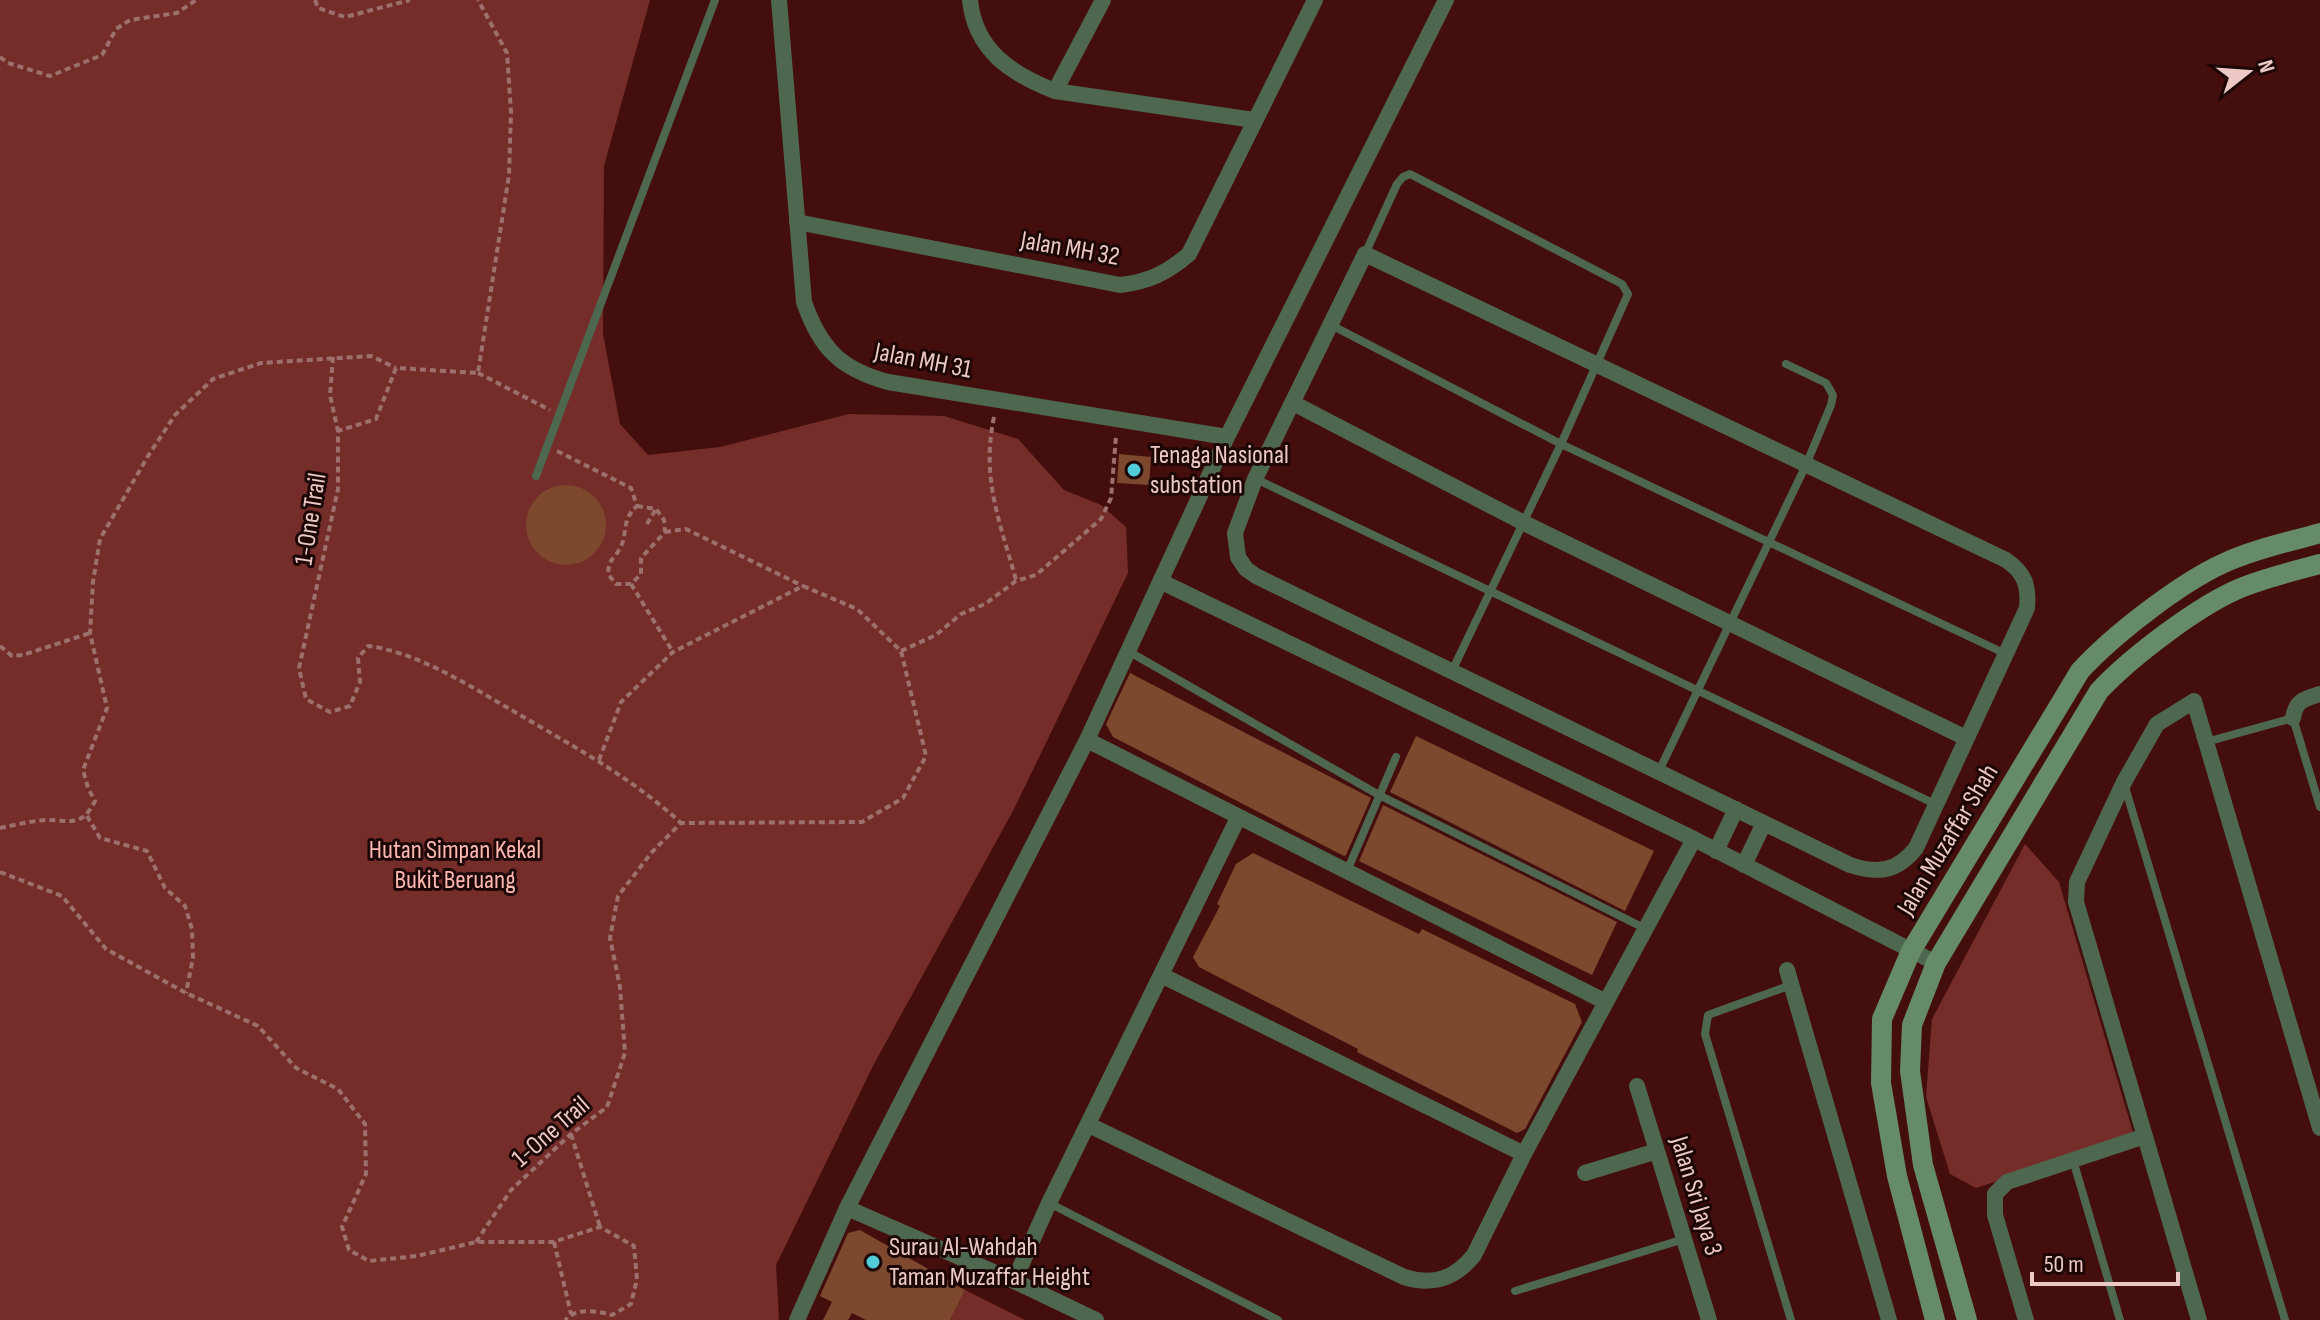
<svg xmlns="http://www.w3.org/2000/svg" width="2320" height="1320" font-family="'Sofia Sans Condensed',sans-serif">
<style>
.green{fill:#752d29}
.building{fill:#7d482e}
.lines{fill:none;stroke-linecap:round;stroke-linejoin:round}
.path{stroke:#9d706e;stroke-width:4;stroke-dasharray:6 4;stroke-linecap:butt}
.lane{stroke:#4e674f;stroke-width:8}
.street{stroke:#4e674f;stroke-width:16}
.secondary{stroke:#658c67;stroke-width:20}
.poi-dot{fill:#52cbd9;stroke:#1c0605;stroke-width:3}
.labels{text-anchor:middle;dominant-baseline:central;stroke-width:6;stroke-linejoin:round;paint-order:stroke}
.street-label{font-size:26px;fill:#edc9c5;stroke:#1c0605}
.poi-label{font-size:26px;fill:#edc9c5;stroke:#1c0605;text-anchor:start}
.park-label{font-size:26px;fill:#fdb8b1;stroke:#1c0605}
</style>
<rect width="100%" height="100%" fill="#440e0d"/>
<!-- green -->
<path class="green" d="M0,0H650L604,166L603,334L620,424L648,455L720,447L849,414L944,416L1018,439L1064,490L1101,505L1126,527L1128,573L1014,809L874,1064L776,1265L779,1320H0Z
M2025,844L2059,882L2134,1136L1976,1188L1950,1174L1926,1097L1932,1019Z
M965,1290L1025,1320H950Z"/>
<!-- building -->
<path class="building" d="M1119,454L1151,457L1149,485L1117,483Z
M526 525a40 40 0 1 1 80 0a40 40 0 1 1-80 0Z
M1130,673L1371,798L1346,855L1344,856L1113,737L1106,724Z
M1416,736L1654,851L1625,911L1390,792Z
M1383,805L1617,922L1592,975L1359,861Z
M1253,853L1419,934L1422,929L1575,1004L1582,1022L1525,1129L1517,1133L1357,1052L1358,1049L1199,967L1193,957L1220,906L1217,904L1236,864Z
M860,1230L965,1290L950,1320H866L852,1313L848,1320H823L832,1302L820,1296L848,1233Z"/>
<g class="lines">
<!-- path -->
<path class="path" d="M315,0L318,8L345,17L410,0
M0,57L8,63L50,76L102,55L116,29L130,20L177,13L196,0
M333,357L330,395L338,431
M478,373L550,410
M994,417C981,479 1000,522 1016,580
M557,451L631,488L637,506
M637,506L656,509L664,520L665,532L641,558V574L631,584H616L608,574C609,558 612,562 619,550C629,534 620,521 637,506Z
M647,524L656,509
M665,532L686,529L803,586
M631,584L673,652
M0,646L12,656L23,655L90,633
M901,651L936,635L961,614L985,604L1016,581L1036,575L1101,519L1111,498L1116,436
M599,760L621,702L673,652L803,586L857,609L901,651L926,756L903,798L862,822L681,823
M87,816L100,838L147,851L165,888L185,906L192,929L193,958L186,993
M0,828C15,825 31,821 46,820C72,820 81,828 95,801L88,788L83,770L107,708L90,633L93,582L100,539L148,456L175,415L213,379L261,363L371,356L396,368
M0,872L62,896L106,949L186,993L258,1026L296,1068L338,1089L365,1124L366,1174L342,1227L349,1250L369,1261L417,1256L476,1242H553L600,1227L634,1246L637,1279L631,1304L612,1315C596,1311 578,1307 565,1320
M571,1134L600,1227
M476,1242L511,1190L571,1134L607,1107L625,1053L620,987L610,938L618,896L652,852L681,823C631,777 571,745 513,711C470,686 417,652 368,646L358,658L360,682L350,706L330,712L306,699L299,668L338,489V431L376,419L396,368L478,373L509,175L511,112L507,53L478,0
M554,1242L571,1314"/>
<!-- lane -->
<path class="lane" d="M1365,254L1397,184L1403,177L1410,174L1622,284L1628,294L1561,444L1452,671
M1331,325L1561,444L2006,654
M536,476L715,0
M1256,479L1935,804
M1128,651L1379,795L1646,929
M2206,742L2293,718L2320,807
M1659,771L1806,465L1831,405L1833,395L1826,383L1786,364
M2125,787L2285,1320
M1347,871L1396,757
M2073,1160L2120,1320
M1049,1203L1278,1320
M1515,1291L1684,1239
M1791,1320L1705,1034L1708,1015L1791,985"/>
<!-- street -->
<path class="street" d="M779,0L804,302C820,348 840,369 888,382L1227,437
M970,0C975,50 1011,74 1055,91L1254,120
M1055,91L1103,0
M797,222L1120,285C1148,282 1167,273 1189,254L1315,0
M1365,254L2006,560C2025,573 2029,586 2027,608L1916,848C1897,872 1878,874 1850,865L1256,576L1246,569L1238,557L1235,533L1255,479Z
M1293,403L1524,523L1966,738
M1162,582L1694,839L1936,963
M2293,718C2296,700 2304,699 2320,694
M1087,740L1606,1002
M1716,851L1736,809
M1744,865L1764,823
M1787,970L1889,1320
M1161,975L1524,1154
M1637,1086L1709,1320
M1089,1125L1404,1277C1433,1286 1455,1279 1474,1255L1524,1154L1694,839
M1585,1173L1657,1151
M847,1208L1014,1281L1096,1320
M1014,1281L1049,1203L1238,818
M797,1320L847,1208L1087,740L1227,437L1446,0
M2026,1320L1995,1215V1194L2007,1182L2145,1136
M2199,1320L2076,902L2077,882L2124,782L2157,724L2194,701L2320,1128"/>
<!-- secondary -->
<path class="secondary" d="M1935,1320L1897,1176L1881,1083L1882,1019L1911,951L2080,671C2113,635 2180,583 2224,563C2254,549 2289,542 2320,533
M1967,1320L1923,1165L1910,1071L1912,1025L1936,963L2099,691C2131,657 2200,604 2243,587C2268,577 2294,571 2320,564"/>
</g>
<!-- markers -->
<g class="poi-dot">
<circle cx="1134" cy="470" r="8"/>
<circle cx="873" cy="1262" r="8"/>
</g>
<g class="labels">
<!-- street labels -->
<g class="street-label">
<text transform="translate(1070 249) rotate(10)">Jalan MH 32</text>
<text transform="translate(923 361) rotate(11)">Jalan MH 31</text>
<text transform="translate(311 519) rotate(-81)">1-One Trail</text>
<text transform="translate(1948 840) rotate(-59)">Jalan Muzaffar Shah</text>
<text transform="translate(551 1132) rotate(-41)">1-One Trail</text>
<text transform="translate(1696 1196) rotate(73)">Jalan Sri Jaya 3</text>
</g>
<!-- poi labels -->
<g class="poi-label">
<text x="1150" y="455">Tenaga Nasional<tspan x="1150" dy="30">substation</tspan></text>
<text x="889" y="1247">Surau Al-Wahdah<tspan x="889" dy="30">Taman Muzaffar Height</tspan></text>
</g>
<!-- park labels -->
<g class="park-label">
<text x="455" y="850">Hutan Simpan Kekal<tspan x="455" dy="30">Bukit Beruang</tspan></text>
</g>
</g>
<!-- north arrow -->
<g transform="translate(2248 72) rotate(73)" stroke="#1c0605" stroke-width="6" paint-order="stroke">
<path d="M0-6L14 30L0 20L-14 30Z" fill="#edc9c5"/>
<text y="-12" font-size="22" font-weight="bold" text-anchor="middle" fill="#edc9c5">N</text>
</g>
<!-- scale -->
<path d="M2032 1272v12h146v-12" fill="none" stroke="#edc9c5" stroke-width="4"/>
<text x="2044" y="1272" font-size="24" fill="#edc9c5" stroke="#1c0605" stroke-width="6" paint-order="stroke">50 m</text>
</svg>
